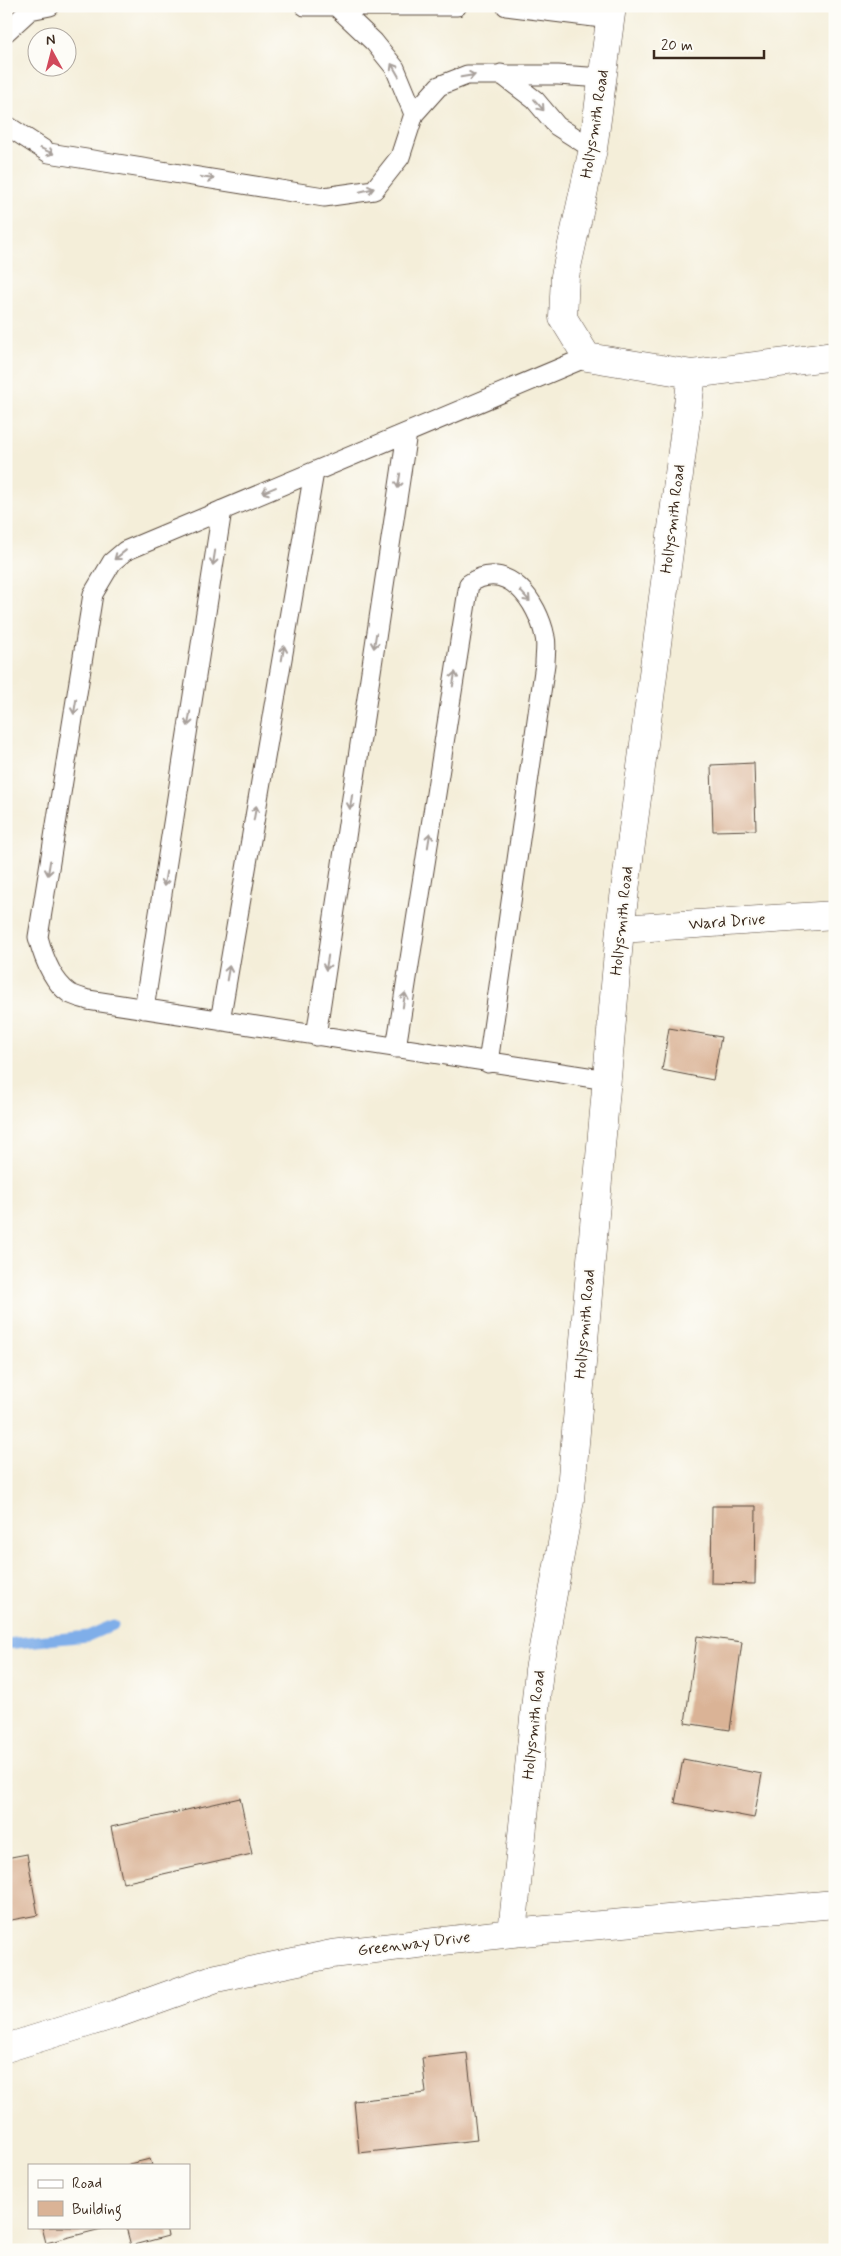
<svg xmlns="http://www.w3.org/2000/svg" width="841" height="2256" font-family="Mynerve,sans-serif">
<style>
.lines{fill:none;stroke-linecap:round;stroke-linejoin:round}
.stream{stroke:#7faee9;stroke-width:11}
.building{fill:#dab396}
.lane-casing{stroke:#57473a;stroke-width:21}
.street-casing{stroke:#57473a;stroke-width:29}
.lane{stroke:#fff;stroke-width:19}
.street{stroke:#fff;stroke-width:28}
.oneway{stroke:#a79f9a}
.labels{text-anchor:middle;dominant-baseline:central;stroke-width:4;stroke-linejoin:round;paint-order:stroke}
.street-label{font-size:16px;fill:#3b2a1e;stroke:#fdfcf7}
</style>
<rect width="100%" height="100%" fill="#fdfcf7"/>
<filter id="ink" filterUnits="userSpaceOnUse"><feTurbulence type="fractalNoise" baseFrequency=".02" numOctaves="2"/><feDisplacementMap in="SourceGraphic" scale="10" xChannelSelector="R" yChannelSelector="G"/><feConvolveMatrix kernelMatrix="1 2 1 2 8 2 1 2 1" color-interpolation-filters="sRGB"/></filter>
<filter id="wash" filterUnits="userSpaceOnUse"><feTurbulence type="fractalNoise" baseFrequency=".0096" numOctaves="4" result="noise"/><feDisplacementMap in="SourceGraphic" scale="20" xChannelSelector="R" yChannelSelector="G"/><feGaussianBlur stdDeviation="1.12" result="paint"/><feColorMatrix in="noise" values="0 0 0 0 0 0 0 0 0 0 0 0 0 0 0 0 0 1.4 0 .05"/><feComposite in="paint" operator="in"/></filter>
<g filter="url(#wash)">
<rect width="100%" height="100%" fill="#f4eed9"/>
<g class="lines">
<!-- stream -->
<path class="stream" d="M6,1644L88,1636L113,1625"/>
</g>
<g id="blocks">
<!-- building -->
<path class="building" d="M754,763L756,830L713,831L711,765Z
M669,1028L721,1037L713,1080L662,1070Z
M712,1506H756L755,1584L711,1583Z
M697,1636L742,1642L730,1730L685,1723Z
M683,1759L762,1774L754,1818L675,1803Z
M240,1798L252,1854L123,1883L111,1827Z
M27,1854L38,1915L6,1921V1858Z
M467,2053L477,2140L359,2153L354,2101L426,2093L422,2058Z
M150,2159L152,2165H129V2164Z
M42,2227H104L105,2228L46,2243Z
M126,2227H166L168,2236L131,2246Z"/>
</g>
</g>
<g filter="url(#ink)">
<use href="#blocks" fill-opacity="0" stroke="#57473a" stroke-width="1"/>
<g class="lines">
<defs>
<path id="lane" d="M305,6H457
M506,6L610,19
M337,7L374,42L395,68L414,114
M6,32L30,10L50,6
M501,74L535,100L557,126L593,149
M6,125L49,153L324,197L374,190L400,157L414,114L439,86L467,75H558L603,78
M587,357L125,551L112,562L93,594L38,937C43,956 52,981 69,993C74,996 82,998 88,1000L607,1080
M144,1009L222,510
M220,1021L314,472
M316,1036L407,433
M396,1048L469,584C507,557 538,602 545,637C547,645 545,655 545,664L488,1063"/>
<path id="street" d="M612,6L593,149L565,276L563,318L587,357L692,374L835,356
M620,929L835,915
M512,1933L539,1670L570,1500L620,929L692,374
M6,2048L116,2014L216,1978L332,1954L512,1933L835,1904"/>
</defs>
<!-- lane casing -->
<use href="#lane" class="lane-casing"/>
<!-- street casing -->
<use href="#street" class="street-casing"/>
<!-- lane -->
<use href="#lane" class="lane"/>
<!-- street -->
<use href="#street" class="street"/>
</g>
<!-- one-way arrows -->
<defs><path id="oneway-shaft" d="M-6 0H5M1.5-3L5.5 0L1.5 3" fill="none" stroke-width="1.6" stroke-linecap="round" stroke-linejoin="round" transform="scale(1.25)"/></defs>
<g class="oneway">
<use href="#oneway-shaft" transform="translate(395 70) rotate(-120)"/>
<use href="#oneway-shaft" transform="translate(468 76) rotate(-10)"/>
<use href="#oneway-shaft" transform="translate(539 105) rotate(49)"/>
<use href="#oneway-shaft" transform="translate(47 151) rotate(24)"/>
<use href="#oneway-shaft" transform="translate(207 178) rotate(9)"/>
<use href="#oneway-shaft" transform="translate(367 190) rotate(-13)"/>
<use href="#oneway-shaft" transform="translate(399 481) rotate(99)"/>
<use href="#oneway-shaft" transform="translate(269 490) rotate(157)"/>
<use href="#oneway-shaft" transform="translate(120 555) rotate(142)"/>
<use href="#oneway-shaft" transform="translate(214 558) rotate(99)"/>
<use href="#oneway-shaft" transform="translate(525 596) rotate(48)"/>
<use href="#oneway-shaft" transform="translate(375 641) rotate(99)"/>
<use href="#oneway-shaft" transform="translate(283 653) rotate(-80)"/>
<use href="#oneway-shaft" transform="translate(454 679) rotate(-81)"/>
<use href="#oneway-shaft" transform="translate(75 707) rotate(99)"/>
<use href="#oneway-shaft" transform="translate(189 719) rotate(99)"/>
<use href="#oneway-shaft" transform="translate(351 802) rotate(99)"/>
<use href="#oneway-shaft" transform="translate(255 813) rotate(-80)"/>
<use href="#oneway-shaft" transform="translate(429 840) rotate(-81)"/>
<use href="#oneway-shaft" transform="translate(49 868) rotate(99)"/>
<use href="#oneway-shaft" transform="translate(165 879) rotate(99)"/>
<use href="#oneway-shaft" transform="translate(327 963) rotate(99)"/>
<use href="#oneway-shaft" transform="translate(228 973) rotate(-80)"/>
<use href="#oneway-shaft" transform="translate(404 1000) rotate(-81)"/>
</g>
</g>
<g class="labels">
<!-- street labels -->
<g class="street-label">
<text transform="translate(595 124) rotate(-81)">Hollysmith Road</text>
<text transform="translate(673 519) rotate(-83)">Hollysmith Road</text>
<text transform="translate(622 921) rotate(-84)">Hollysmith Road</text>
<text transform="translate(727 922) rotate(-4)">Ward Drive</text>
<text transform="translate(585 1324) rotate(-85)">Hollysmith Road</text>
<text transform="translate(534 1725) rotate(-84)">Hollysmith Road</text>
<text transform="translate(414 1944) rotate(-7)">Greenway Drive</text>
</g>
</g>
<!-- margin -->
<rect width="841" height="2256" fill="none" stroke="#fdfcf7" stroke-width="25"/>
<!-- legend -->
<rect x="28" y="2164" width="162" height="65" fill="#fdfcf7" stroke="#afa8a0"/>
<rect x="38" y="2180" width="25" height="8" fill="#ffffff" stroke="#afa8a0"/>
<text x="72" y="2188" font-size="15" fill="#3b2a1e">Road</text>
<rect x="38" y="2201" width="25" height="15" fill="#dab396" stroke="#afa8a0"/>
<text x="72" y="2214" font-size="15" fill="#3b2a1e">Building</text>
<!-- north arrow -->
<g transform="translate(52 52) rotate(353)"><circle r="24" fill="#fdfcf7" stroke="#afa8a0"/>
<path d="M0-4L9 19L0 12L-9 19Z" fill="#d1495b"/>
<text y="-8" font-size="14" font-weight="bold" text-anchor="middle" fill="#3b2a1e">N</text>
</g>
<!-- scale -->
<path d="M654 50v8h110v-8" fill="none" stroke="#3b2a1e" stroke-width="2.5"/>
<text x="661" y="50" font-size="15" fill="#3b2a1e" stroke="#fdfcf7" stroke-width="4" paint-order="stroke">20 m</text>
</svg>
